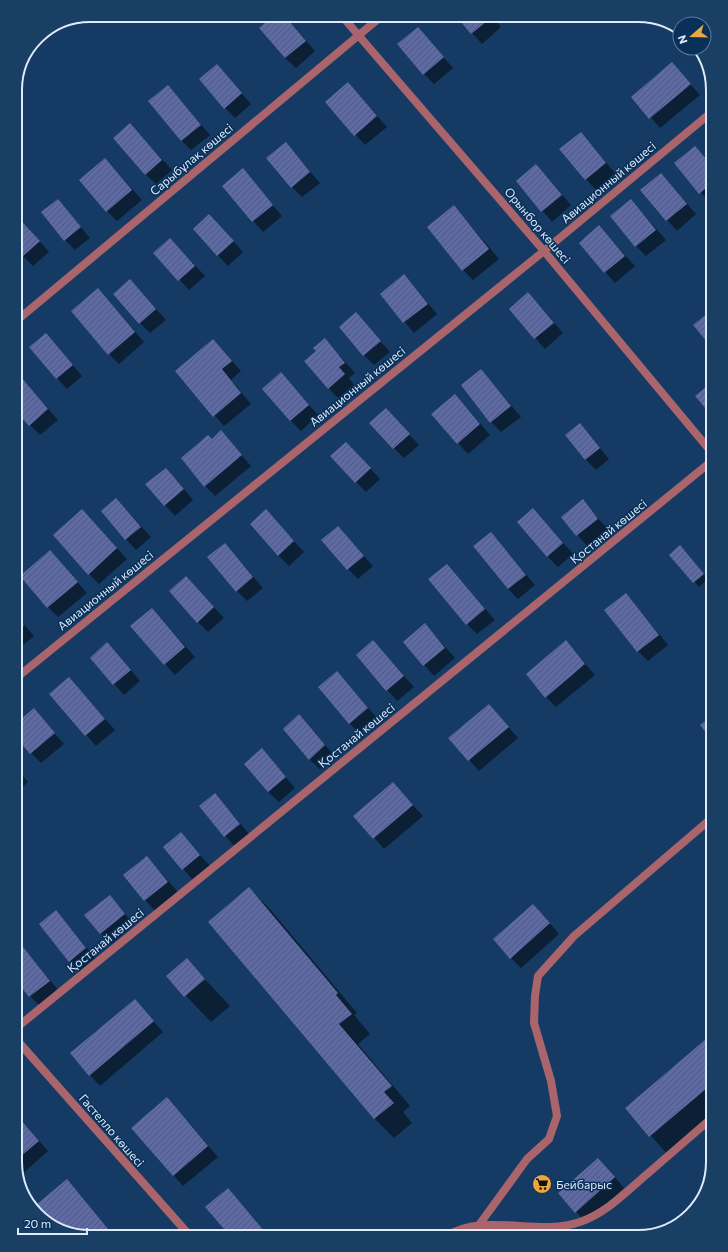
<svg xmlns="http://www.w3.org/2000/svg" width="728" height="1252" font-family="Commissioner,sans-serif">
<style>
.shadow{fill:#0007}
.building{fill:url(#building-hatch)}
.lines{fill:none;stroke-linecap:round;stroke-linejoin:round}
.service{stroke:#aa646b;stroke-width:8}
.minor{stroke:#aa646b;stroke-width:8}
.tertiary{stroke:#aa646b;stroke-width:8}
.labels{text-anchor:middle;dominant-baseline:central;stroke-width:3;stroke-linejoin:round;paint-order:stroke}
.street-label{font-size:12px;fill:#deebfb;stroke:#093058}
.poi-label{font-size:12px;fill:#deebfb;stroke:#093058;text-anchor:start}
.rim{fill:none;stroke:#deebfb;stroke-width:2}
</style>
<defs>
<pattern id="building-hatch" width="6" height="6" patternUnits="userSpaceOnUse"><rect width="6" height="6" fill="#5f6ba0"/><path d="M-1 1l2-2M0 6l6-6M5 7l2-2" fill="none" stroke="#515876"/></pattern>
</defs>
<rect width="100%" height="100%" fill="#153b64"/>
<!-- shadow -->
<path class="shadow" d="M284,15L315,51L296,68L285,58Z
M456,15H491L501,27L482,44Z
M418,28L453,68L434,84L424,74Z
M672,64L700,95L660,128L633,97Z
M217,65L251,104L235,118L225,108Z
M348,83L387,127L365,145L326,102Z
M168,86L210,135L191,150L181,140Z
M130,124L172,170L156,184L145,174Z
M580,133L615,173L596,190L586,179Z
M286,144L320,183L302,197L292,187Z
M695,147L713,167V201L710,203L675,163Z
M105,159L142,200L117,221L107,211Z
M536,165L571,205L552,222L517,181Z
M243,170L282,216L263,232L223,186Z
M661,174L696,214L677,231L667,220Z
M58,200L90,238L75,250L65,240Z
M631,200L666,240L646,256L636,246Z
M454,206L499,259L473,280L463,270Z
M23,222L49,252L33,266L15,248Z
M220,226L243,252L228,266L194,230Z
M599,226L635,266L615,283L580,243Z
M170,239L205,276L189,290L155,253Z
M404,275L437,314L414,333L381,294Z
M15,276L20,281L15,285Z
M130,280L166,320L150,333L140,323Z
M528,293L563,333L545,349L510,309Z
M108,300L144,342L119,364L109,354Z
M356,314L390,352L374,365L364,355Z
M213,340L241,371L231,380L251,404L224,426L176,371Z
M325,340L355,373L349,378L354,385L338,398L328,388L317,351Z
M56,345L82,376L67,389L30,348Z
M481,370L521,417L501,432L491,422Z
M15,371L58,420L40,435L30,425Z
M281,374L318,415L301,431L290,420Z
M465,406L490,435L468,454L432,414Z
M396,420L419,445L404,458L394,448Z
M580,424L609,459L596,470L585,459Z
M221,432L251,466L215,496L205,486L212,440Z
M356,453L380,479L366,492L356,482Z
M176,479L193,500L175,516L147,485Z
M116,499L151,537L136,550L102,512Z
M582,501L608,529L587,546L562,517Z
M533,509L573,554L558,567L547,556Z
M82,510L127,559L99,584L89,574Z
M266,511L304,552L289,566L278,555Z
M338,527L373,566L358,579L348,569Z
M491,533L535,585L518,599L508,589Z
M225,544L263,588L247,601L237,591Z
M50,551L87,593L58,617L48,607Z
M685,551L708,579L699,587L671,555Z
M447,565L495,620L477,634L467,624Z
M186,577L224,618L208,632L198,622Z
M626,594L668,645L648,661L638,651Z
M152,609L195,657L175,675L165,664Z
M15,614L34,636L17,650L15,648Z
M425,624L455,658L434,676L404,642Z
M373,641L414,687L397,701L357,655Z
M566,642L595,675L556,707L546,697Z
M117,654L140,681L124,695L91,658Z
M337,672L377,718L359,733L349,723Z
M69,678L115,730L96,746L50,694Z
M489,705L518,738L479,771L450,738Z
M33,709L64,744L41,763L31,753Z
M299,716L335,756L320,769L309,759Z
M262,749L295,788L279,802L268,792Z
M15,767L28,782L15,794Z
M393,783L423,816L384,849L355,816Z
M215,794L250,835L235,847L200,806Z
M181,834L210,866L193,880L165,848Z
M147,857L178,892L155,911L124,876Z
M249,889L269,908L357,1013L354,1015L370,1034L358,1044L410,1106L403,1112L412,1123L394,1138L375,1119L209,922Z
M110,896L134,925L111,944L86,915Z
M56,912L95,958L79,971L69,961Z
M543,915L559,934L521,968L511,958Z
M23,948L59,991L40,1006L30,996Z
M187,960L230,1006L211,1022L167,976Z
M135,1000L163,1032L100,1086L90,1075Z
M713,1034V1119L669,1156L626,1108Z
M166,1098L218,1157L183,1186L132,1128Z
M15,1113L48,1151L19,1177L15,1162Z
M608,1169L624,1188L586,1222L576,1212Z
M77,1191L115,1237H86Z"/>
<!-- building -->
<path class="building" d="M274,15H284L306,41L285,58L259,28Z
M455,15H491L492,17L471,34Z
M418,27L444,57L423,75L397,44Z
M672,62L691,84L649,119L631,97Z
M217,64L242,93L224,109L199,79Z
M348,82L377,116L354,136L325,102Z
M168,85L201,125L181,141L148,101Z
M130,123L162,160L145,175L113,138Z
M713,131V147L706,138Z
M581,132L606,163L585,180L559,149Z
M286,142L310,172L291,188L266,158Z
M695,146L713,167V182L699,194L674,163Z
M105,158L132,190L106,212L79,180Z
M536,164L562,195L541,212L516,181Z
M243,168L273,205L252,222L222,186Z
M661,173L687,204L666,221L640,190Z
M58,199L81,227L64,241L41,212Z
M631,199L656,230L635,247L610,216Z
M454,205L489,249L462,271L427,227Z
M15,214L40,241L22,257L15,249Z
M209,214L234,241L217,256L193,229Z
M599,225L625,256L604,273L579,243Z
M170,238L195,266L178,281L153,253Z
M404,274L428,304L403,323L380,294Z
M130,279L156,309L139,324L113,294Z
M98,288L135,332L108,355L71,311Z
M528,292L554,323L534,339L509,309Z
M713,309V349L693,325Z
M356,312L381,341L363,356L339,327Z
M46,333L73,365L56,379L29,347Z
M325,338L345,363L339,367L345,374L328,389L304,361L316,351L313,348Z
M213,339L232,361L222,369L241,393L213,417L175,371Z
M481,369L511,406L490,423L461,385Z
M15,370L48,409L29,426L15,410Z
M281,372L309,405L290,421L262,389Z
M713,381V417L695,396Z
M455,394L480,424L457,444L431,414Z
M386,408L410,434L393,449L369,423Z
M580,423L600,448L585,460L565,435Z
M221,430L242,455L204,487L181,458L208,435L212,439Z
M346,442L371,468L355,483L330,456Z
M166,468L184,489L164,506L145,484Z
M116,498L141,527L125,540L101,511Z
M583,499L598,519L576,536L561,517Z
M533,508L563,543L547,557L517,522Z
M82,509L117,548L88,575L53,535Z
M266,509L294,541L278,556L250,524Z
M338,526L364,556L347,570L321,540Z
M491,532L526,575L508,589L473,546Z
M225,543L253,577L236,592L207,557Z
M680,545L704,574L693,583L669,555Z
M50,550L78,582L47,608L20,576Z
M447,564L485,609L466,625L428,579Z
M186,576L214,607L197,623L169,591Z
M626,593L659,635L637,652L604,610Z
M152,608L185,647L164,665L130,626Z
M15,614L24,625L15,633Z
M425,623L445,648L423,666L403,642Z
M373,640L404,676L386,691L356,655Z
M566,640L585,664L545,698L526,674Z
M107,642L131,670L113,685L90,658Z
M337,671L368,708L349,724L318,687Z
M69,677L105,719L85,736L49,694Z
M489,704L509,727L468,761L448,738Z
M34,708L55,733L30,754L15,736V724Z
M299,714L325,745L309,760L283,729Z
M713,715V741L700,725Z
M262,748L286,777L268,792L244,764Z
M393,782L413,805L373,839L353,816Z
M215,793L240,824L224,837L199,806Z
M181,832L200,855L182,870L163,847Z
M147,856L168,882L144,901L123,875Z
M249,887L338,993L336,995L352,1014L339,1024L392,1086L384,1092L394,1103L374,1119L208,922Z
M110,895L125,914L100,934L84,915Z
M533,904L550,923L510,959L493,939Z
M56,910L86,948L69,962L39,924Z
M23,947L50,981L29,997L15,979V954Z
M187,958L205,979L184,997L166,976Z
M135,999L154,1021L89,1076L70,1053Z
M713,1033V1083L649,1137L625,1108Z
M167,1097L208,1146L173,1176L131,1128Z
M15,1113L39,1141L15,1161Z
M598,1158L615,1177L575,1213L558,1193Z
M67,1179L109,1230L100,1237H86L56,1227L37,1204Z
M228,1188L269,1237H231L205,1207Z"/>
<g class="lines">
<!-- service -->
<path class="service" d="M479,1225L527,1159L549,1139L557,1116L551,1081L534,1023L535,996L538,976L574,936L713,817"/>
<!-- minor -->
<path class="minor" d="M341,15L544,251L713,454
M15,322L383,15
M15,679L544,251L713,111
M15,1029L713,460
M445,1237C485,1211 537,1237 580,1222C606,1213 625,1193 646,1175C668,1156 691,1136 713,1117"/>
<!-- tertiary -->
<path class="tertiary" d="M15,1038L191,1237"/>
</g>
<!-- icons -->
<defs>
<symbol id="supermarket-disc" viewBox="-11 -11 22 22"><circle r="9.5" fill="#eea73d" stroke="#093058"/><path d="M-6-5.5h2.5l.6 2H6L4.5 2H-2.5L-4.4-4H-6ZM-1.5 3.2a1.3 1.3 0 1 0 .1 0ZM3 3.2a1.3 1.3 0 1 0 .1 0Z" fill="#111"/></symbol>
</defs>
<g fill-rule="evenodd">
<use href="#supermarket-disc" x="531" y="1173" width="22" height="22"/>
</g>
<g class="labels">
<!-- street labels -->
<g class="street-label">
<text transform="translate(191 159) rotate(-40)">Сарыбұлақ көшесі</text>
<text transform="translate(608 182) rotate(-40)">Авиационный көшесі</text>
<text transform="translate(538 225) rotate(50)">Орынбор көшесі</text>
<text transform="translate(357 386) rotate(-39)">Авиационный көшесі</text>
<text transform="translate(608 531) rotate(-39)">Қостанай көшесі</text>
<text transform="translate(105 590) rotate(-39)">Авиационный көшесі</text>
<text transform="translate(356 735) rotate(-39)">Қостанай көшесі</text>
<text transform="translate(105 940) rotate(-39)">Қостанай көшесі</text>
<text transform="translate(112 1130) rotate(49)">Гастелло көшесі</text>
</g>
<!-- poi labels -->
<g class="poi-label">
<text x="556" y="1184">Бейбарыс</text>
</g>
</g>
<!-- crop -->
<path d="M0 0H728V1252H0ZM90 22H638A68 68 0 0 1 706 90V1162A68 68 0 0 1 638 1230H90A68 68 0 0 1 22 1162V90A68 68 0 0 1 90 22Z" fill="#1a3f65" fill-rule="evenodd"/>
<path class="rim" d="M90 22H638A68 68 0 0 1 706 90V1162A68 68 0 0 1 638 1230H90A68 68 0 0 1 22 1162V90A68 68 0 0 1 90 22Z"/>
<!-- north arrow -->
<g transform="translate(692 36) rotate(250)"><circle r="19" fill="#093058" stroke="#5e7b99"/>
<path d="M0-3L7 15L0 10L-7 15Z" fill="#eea73d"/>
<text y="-6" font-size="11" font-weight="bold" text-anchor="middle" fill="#deebfb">N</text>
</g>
<!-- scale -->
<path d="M18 1228v6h69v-6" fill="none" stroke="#deebfb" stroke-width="2"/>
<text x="24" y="1228" font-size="12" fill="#deebfb" stroke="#093058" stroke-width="3" paint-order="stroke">20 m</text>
</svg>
